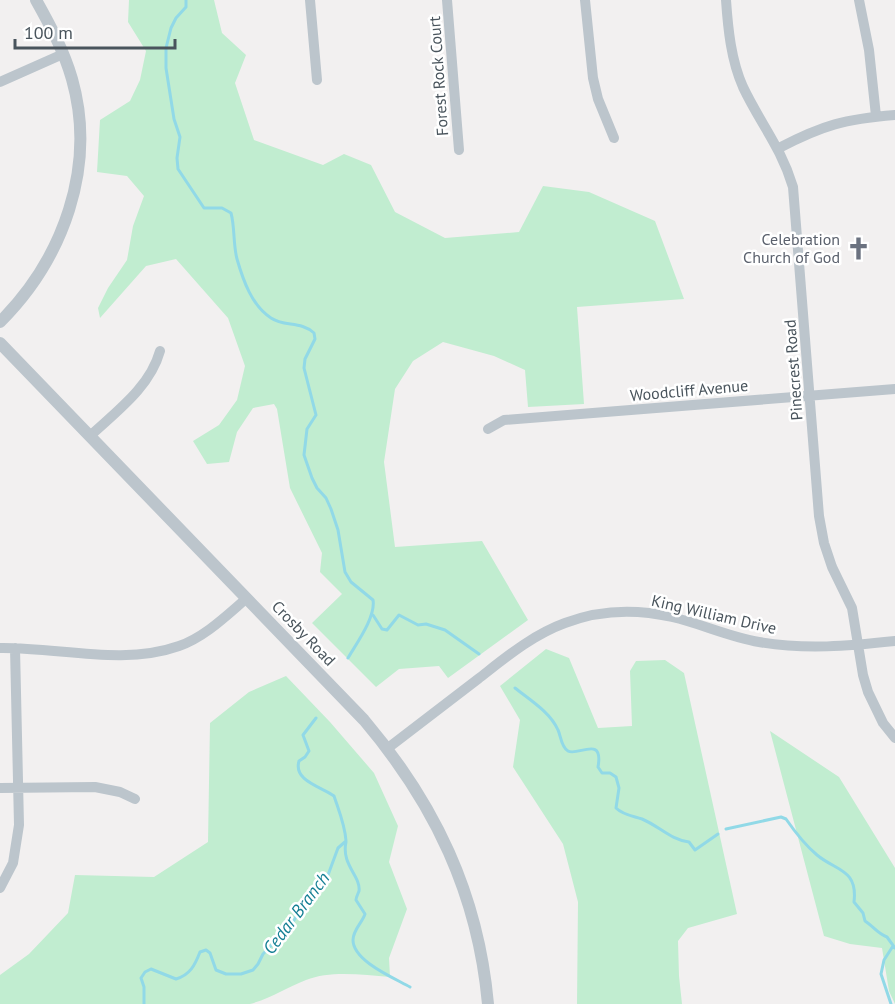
<svg xmlns="http://www.w3.org/2000/svg" width="895" height="1004" font-family="'PT Sans',sans-serif">
<style>
.green{fill:#c1edd0}
.lines{fill:none;stroke-linecap:round;stroke-linejoin:round}
.stream{stroke:#91d9e7;stroke-width:3}
.minor{stroke:#bcc5cc;stroke-width:10}
.tertiary{stroke:#bcc5cc;stroke-width:12}
.labels{text-anchor:middle;dominant-baseline:central;stroke-width:5;stroke-linejoin:round;paint-order:stroke}
.street-label{font-size:16px;fill:#49545c;stroke:#fff}
.worship-label{font-size:16px;fill:#5b616d;stroke:#fff;text-anchor:end}
.water-label{font-size:18px;font-style:italic;fill:#147f94;stroke:#fff}
</style>
<rect width="100%" height="100%" fill="#f2f0f0"/>
<!-- green -->
<path class="green" d="M129,0H214L222,33L246,55L235,83L254,140L323,165L344,154L371,165L395,212L445,238L519,232L543,186L589,192L655,221L684,299L577,307L584,404L528,407L525,370L494,356L443,342L413,361L395,389L384,462L395,547L482,541L528,620L448,678L439,666L399,669L376,687L312,623L342,594L320,572L322,553L290,488L277,409L274,404L253,408L237,432L229,462L207,464L193,441L219,425L237,400L245,366L228,318L176,259L146,266L100,318L98,308L108,288L127,260L133,226L144,196L127,176L97,172L100,120L130,101L140,80L146,51L128,22Z
M546,649L569,658L598,728L632,726L630,671L636,661L665,660L684,673L737,914L688,928L678,941L679,976L682,1004H577L578,902L563,844L513,767L520,720L500,686Z
M286,676L330,722L374,773L398,826L389,862L407,909L389,958L390,977C363,975 331,970 306,980C285,988 272,998 250,1004H0V975L29,954L68,913L75,875L154,877L208,842L210,723L249,692Z
M770,731L839,777L895,868V1004L889,991L882,948L850,944L824,936Z"/>
<g class="lines">
<!-- stream -->
<path class="stream" d="M186,0V7L176,18L171,28L166,48V68L174,119L180,137L177,158L178,169L204,208H222L231,213C235,228 233,244 237,259C243,280 252,306 271,318C284,327 301,321 314,333L315,339L305,359L304,368L316,415L307,429L304,455L312,478L317,488L326,498L331,509L338,530L345,572L351,582L373,600C376,617 356,644 348,658
M373,615L382,629L387,630L399,615L418,625L426,624L445,630L479,654
M515,688C530,700 550,712 558,730C561,736 561,747 568,751C577,757 604,734 598,767L602,773H610L616,777L619,788L616,808C623,815 633,816 642,819C659,826 671,840 689,842L695,850L718,834
M726,829L781,817L786,819C795,832 805,845 817,855C836,871 858,869 854,902L863,913L865,921C873,926 878,934 887,937L895,948
M346,842C341,865 361,876 359,891C358,894 356,897 356,900L365,914C362,923 353,930 353,940C353,961 394,978 410,987
M144,1004V987L141,978L145,972L151,969L176,979C190,975 195,965 200,952L206,950L210,953L216,970L226,974H241L253,970L258,964L263,954L291,925L308,897L328,875L338,848L346,841C345,825 339,811 334,796C322,787 293,781 299,761L305,757L309,751L303,735L316,718
M891,1004L881,974L884,960L893,946"/>
<!-- minor -->
<path class="minor" d="M310,0L317,80
M447,0L459,150
M585,0L593,78L598,99L614,138
M726,0C728,29 731,60 743,87C760,123 781,147 793,187L819,516L824,543L832,567L852,608L863,675L868,692L883,723L895,738
M859,0L869,50L876,116
M0,82L63,54
M779,148C823,125 845,119 895,115
M488,429L504,420L895,389
M90,436C117,411 150,387 160,351
M0,648C58,647 123,666 179,646C205,637 227,615 247,598
M388,748C418,725 448,702 478,679C505,658 532,635 565,623C599,610 637,609 672,617C702,624 730,637 759,642C805,650 849,646 895,641
M0,788L95,787L120,792L135,799
M0,888L13,863L19,825L15,648"/>
<!-- tertiary -->
<path class="tertiary" d="M0,322C63,259 97,167 72,79C64,51 50,25 36,0
M0,343L364,720C435,804 478,894 488,1004"/>
</g>
<!-- icons -->
<defs>
<symbol id="church-bare" viewBox="-9 -9 18 18"><path d="M-1.2-6h2.4v3.5h3.3v2.4h-3.3V6h-2.4V-.1h-3.3v-2.4h3.3Z" fill="#6b7280" stroke="#fff" stroke-width="2.5" paint-order="stroke"/></symbol>
</defs>
<g fill-rule="evenodd">
<use href="#church-bare" x="842" y="232" width="33" height="33"/>
</g>
<g class="labels">
<!-- street labels -->
<g class="street-label">
<text transform="translate(438 76) rotate(-94)">Forest Rock Court</text>
<text transform="translate(793 370) rotate(-94)">Pinecrest Road</text>
<text transform="translate(689 390) rotate(-5)">Woodcliff Avenue</text>
<text transform="translate(714 614) rotate(13)">King William Drive</text>
<text transform="translate(304 633) rotate(46)">Crosby Road</text>
</g>
<!-- worship labels -->
<g class="worship-label">
<text x="840" y="239">Celebration<tspan x="840" dy="18">Church of God</tspan></text>
</g>
<!-- water labels -->
<g class="water-label">
<text transform="translate(296 913) rotate(-53)">Cedar Branch</text>
</g>
</g>
<!-- scale -->
<path d="M15 39v9h160v-9" fill="none" stroke="#49545c" stroke-width="3"/>
<text x="24" y="39" font-size="18" fill="#49545c" stroke="#ffffff" stroke-width="4.5" paint-order="stroke">100 m</text>
</svg>
